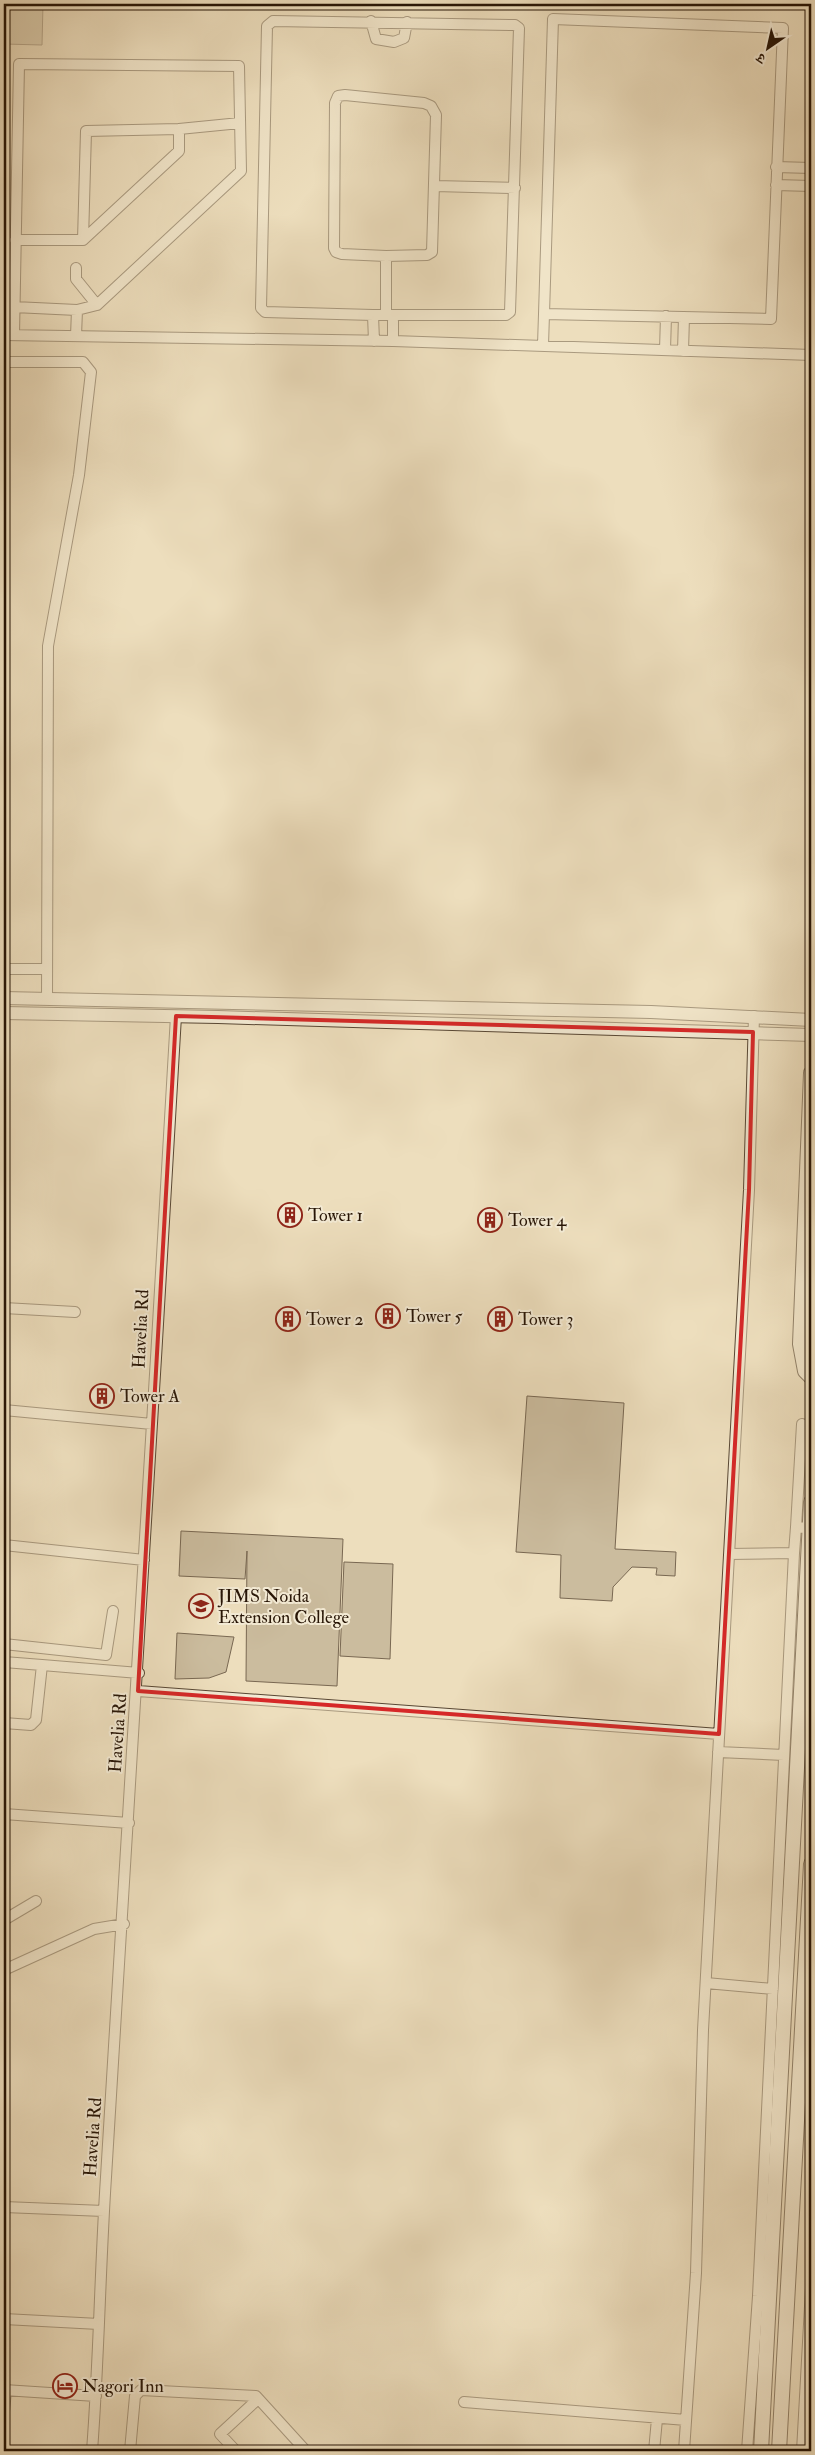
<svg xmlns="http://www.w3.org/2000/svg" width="815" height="2455" font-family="'IM FELL Double Pica','Noto Serif Devanagari',serif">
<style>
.green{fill:#cbbc9e;stroke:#796852}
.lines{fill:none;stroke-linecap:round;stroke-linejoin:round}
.minor-casing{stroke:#584734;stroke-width:12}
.tertiary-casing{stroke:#584734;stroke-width:14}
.secondary-casing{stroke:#271506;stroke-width:16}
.minor{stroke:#f3ead4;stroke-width:10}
.tertiary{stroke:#f3ead4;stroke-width:12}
.secondary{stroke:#f3ead4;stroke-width:14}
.marked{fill:none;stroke:#d62828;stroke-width:4;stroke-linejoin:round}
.labels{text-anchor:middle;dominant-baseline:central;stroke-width:4;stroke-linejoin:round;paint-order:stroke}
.poi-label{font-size:18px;fill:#271506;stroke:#f3ead4;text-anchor:start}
.street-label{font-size:18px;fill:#271506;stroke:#f3ead4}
</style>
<rect width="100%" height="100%" fill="#eddebd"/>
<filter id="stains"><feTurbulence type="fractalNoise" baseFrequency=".004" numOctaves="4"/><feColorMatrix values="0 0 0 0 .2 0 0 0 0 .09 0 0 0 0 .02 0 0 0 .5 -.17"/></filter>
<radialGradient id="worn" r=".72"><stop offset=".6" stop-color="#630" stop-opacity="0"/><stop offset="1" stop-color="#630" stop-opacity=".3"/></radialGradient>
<!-- green -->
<path class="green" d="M4,4H43L42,45L4,44Z
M811,1277V1363L808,1354Z
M527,1396L624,1403L615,1549L676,1552L675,1576L656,1575L657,1568L632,1567L613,1587L612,1601L560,1598L561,1555L516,1552Z
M181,1531L343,1539L337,1686L246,1681L247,1551L245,1579L179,1576Z
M344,1562L393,1564L390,1659L340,1656Z
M177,1633L234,1637L226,1672L209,1678L175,1679Z"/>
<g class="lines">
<defs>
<path id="minor" d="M553,19L783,28L771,319L544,314Z
M371,21L376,39L394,42L404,38L407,22
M776,167L811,168
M776,185L811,186
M435,186L515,188
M15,240H83L179,151V129L240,123
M83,240L86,131L179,129
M76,268V279L97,305
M14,307L77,310
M386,314V256L342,254L336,252L334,248L335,103L338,96L345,95L424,103L431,106L436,115L432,252L427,255L386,256
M373,315H506L510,312L519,28L515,25L273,21L267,26L261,308L265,312L373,315L374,341
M393,321V341
M4,335L393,341L811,355
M14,335L19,64L239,66L241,171L97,305L77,310L76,336
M543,345L544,314
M665,350L666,316
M683,351L684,317
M4,362H83L91,372L79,475L48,646L47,999
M4,969H47
M4,1308L75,1312
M4,1410L152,1424
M796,1527L802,1424
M4,1545L144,1560
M729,1554L794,1553
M4,1644L106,1655L113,1611
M4,1662L42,1665
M138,1691L719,1734
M4,1723L31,1725L36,1720L42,1665L139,1673
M718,1752L784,1755
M4,1814L129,1823
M4,1920L36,1901
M4,1970L94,1929L124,1924
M706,1983L773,1989
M4,2207L104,2211
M4,2319L99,2324
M4,2390L96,2396
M464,2402L686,2420
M4,2412L6,2390
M92,2451C99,2360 100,2268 106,2177C132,1790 153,1403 176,1016
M130,2451L135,2396L141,2390L256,2396L306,2451
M236,2451L220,2434L258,2399
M654,2451L657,2419
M684,2451L696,2273L703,2030L749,1190L754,1016
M747,2451L758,2296L794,1553L796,1527L809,1528
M802,2451L811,2288"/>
<path id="tertiary" d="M4,998L651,1012L811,1020
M4,1013L218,1017L811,1035"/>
<path id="secondary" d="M811,1073L800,1344L805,1371L811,1377
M761,2451L811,1502
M779,2451L811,1864"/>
</defs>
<!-- minor casing -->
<use href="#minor" class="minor-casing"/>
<!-- tertiary casing -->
<use href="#tertiary" class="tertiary-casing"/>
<!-- secondary casing -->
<use href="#secondary" class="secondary-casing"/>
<!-- minor -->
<use href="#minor" class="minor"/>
<!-- tertiary -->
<use href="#tertiary" class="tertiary"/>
<!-- secondary -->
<use href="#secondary" class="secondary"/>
</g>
<!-- marked area -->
<path d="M0 0H815V2455H0ZM176,1016L753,1032L749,1190L719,1734L138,1691Z" fill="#eddebd" fill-opacity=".55" fill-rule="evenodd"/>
<path class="marked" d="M176,1016L753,1032L749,1190L719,1734L138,1691Z"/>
<!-- icons -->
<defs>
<symbol id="building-ring" viewBox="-11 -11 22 22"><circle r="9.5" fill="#f3ead4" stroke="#8f2418" stroke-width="1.5"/><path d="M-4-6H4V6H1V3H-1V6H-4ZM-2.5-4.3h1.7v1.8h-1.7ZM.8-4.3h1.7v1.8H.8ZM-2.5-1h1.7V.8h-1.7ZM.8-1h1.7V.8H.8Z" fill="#8f2418"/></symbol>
<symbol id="school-ring" viewBox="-11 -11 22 22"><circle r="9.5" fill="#f3ead4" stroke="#8f2418" stroke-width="1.5"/><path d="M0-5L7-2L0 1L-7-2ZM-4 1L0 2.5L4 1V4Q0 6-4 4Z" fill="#8f2418"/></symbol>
<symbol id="hotel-ring" viewBox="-11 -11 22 22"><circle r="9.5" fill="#f3ead4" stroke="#8f2418" stroke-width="1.5"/><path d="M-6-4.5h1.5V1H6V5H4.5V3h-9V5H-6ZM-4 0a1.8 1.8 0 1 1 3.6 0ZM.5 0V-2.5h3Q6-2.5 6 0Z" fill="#8f2418"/></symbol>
</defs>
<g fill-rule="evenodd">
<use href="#building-ring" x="276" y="1201" width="28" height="28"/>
<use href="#building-ring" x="476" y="1206" width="28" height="28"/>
<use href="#building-ring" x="374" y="1302" width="28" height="28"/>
<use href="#building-ring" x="274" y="1305" width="28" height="28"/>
<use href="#building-ring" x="486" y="1305" width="28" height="28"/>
<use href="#building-ring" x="88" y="1382" width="28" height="28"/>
<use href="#school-ring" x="187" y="1592" width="28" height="28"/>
<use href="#hotel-ring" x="51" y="2372" width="28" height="28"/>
</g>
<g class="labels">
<!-- poi labels -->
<g class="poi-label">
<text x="308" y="1215">Tower 1</text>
<text x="508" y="1220">Tower 4</text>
<text x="406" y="1316">Tower 5</text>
<text x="306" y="1319">Tower 2</text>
<text x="518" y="1319">Tower 3</text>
<text x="120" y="1396">Tower A</text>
<text x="218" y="1596">JIMS Noida<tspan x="218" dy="21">Extension College</tspan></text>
<text x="82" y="2386">Nagori Inn</text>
</g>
<!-- street labels -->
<g class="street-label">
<text transform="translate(141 1329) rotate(-87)">Havelia Rd</text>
<text transform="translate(118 1733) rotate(-86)">Havelia Rd</text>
<text transform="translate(93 2137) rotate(-86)">Havelia Rd</text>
</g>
</g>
<!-- margin -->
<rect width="815" height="2455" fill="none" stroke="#eddebd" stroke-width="20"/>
<rect x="5" y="5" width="805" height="2445" fill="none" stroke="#271506" stroke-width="2.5"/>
<rect x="10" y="10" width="795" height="2435" fill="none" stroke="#271506"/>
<!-- north arrow -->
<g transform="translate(768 48) rotate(214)" stroke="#f3ead4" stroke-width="4" paint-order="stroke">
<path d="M0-4L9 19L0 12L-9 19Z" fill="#271506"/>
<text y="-8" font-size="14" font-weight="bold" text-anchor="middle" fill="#271506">उ</text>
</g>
<rect width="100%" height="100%" filter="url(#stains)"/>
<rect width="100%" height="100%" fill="url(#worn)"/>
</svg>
